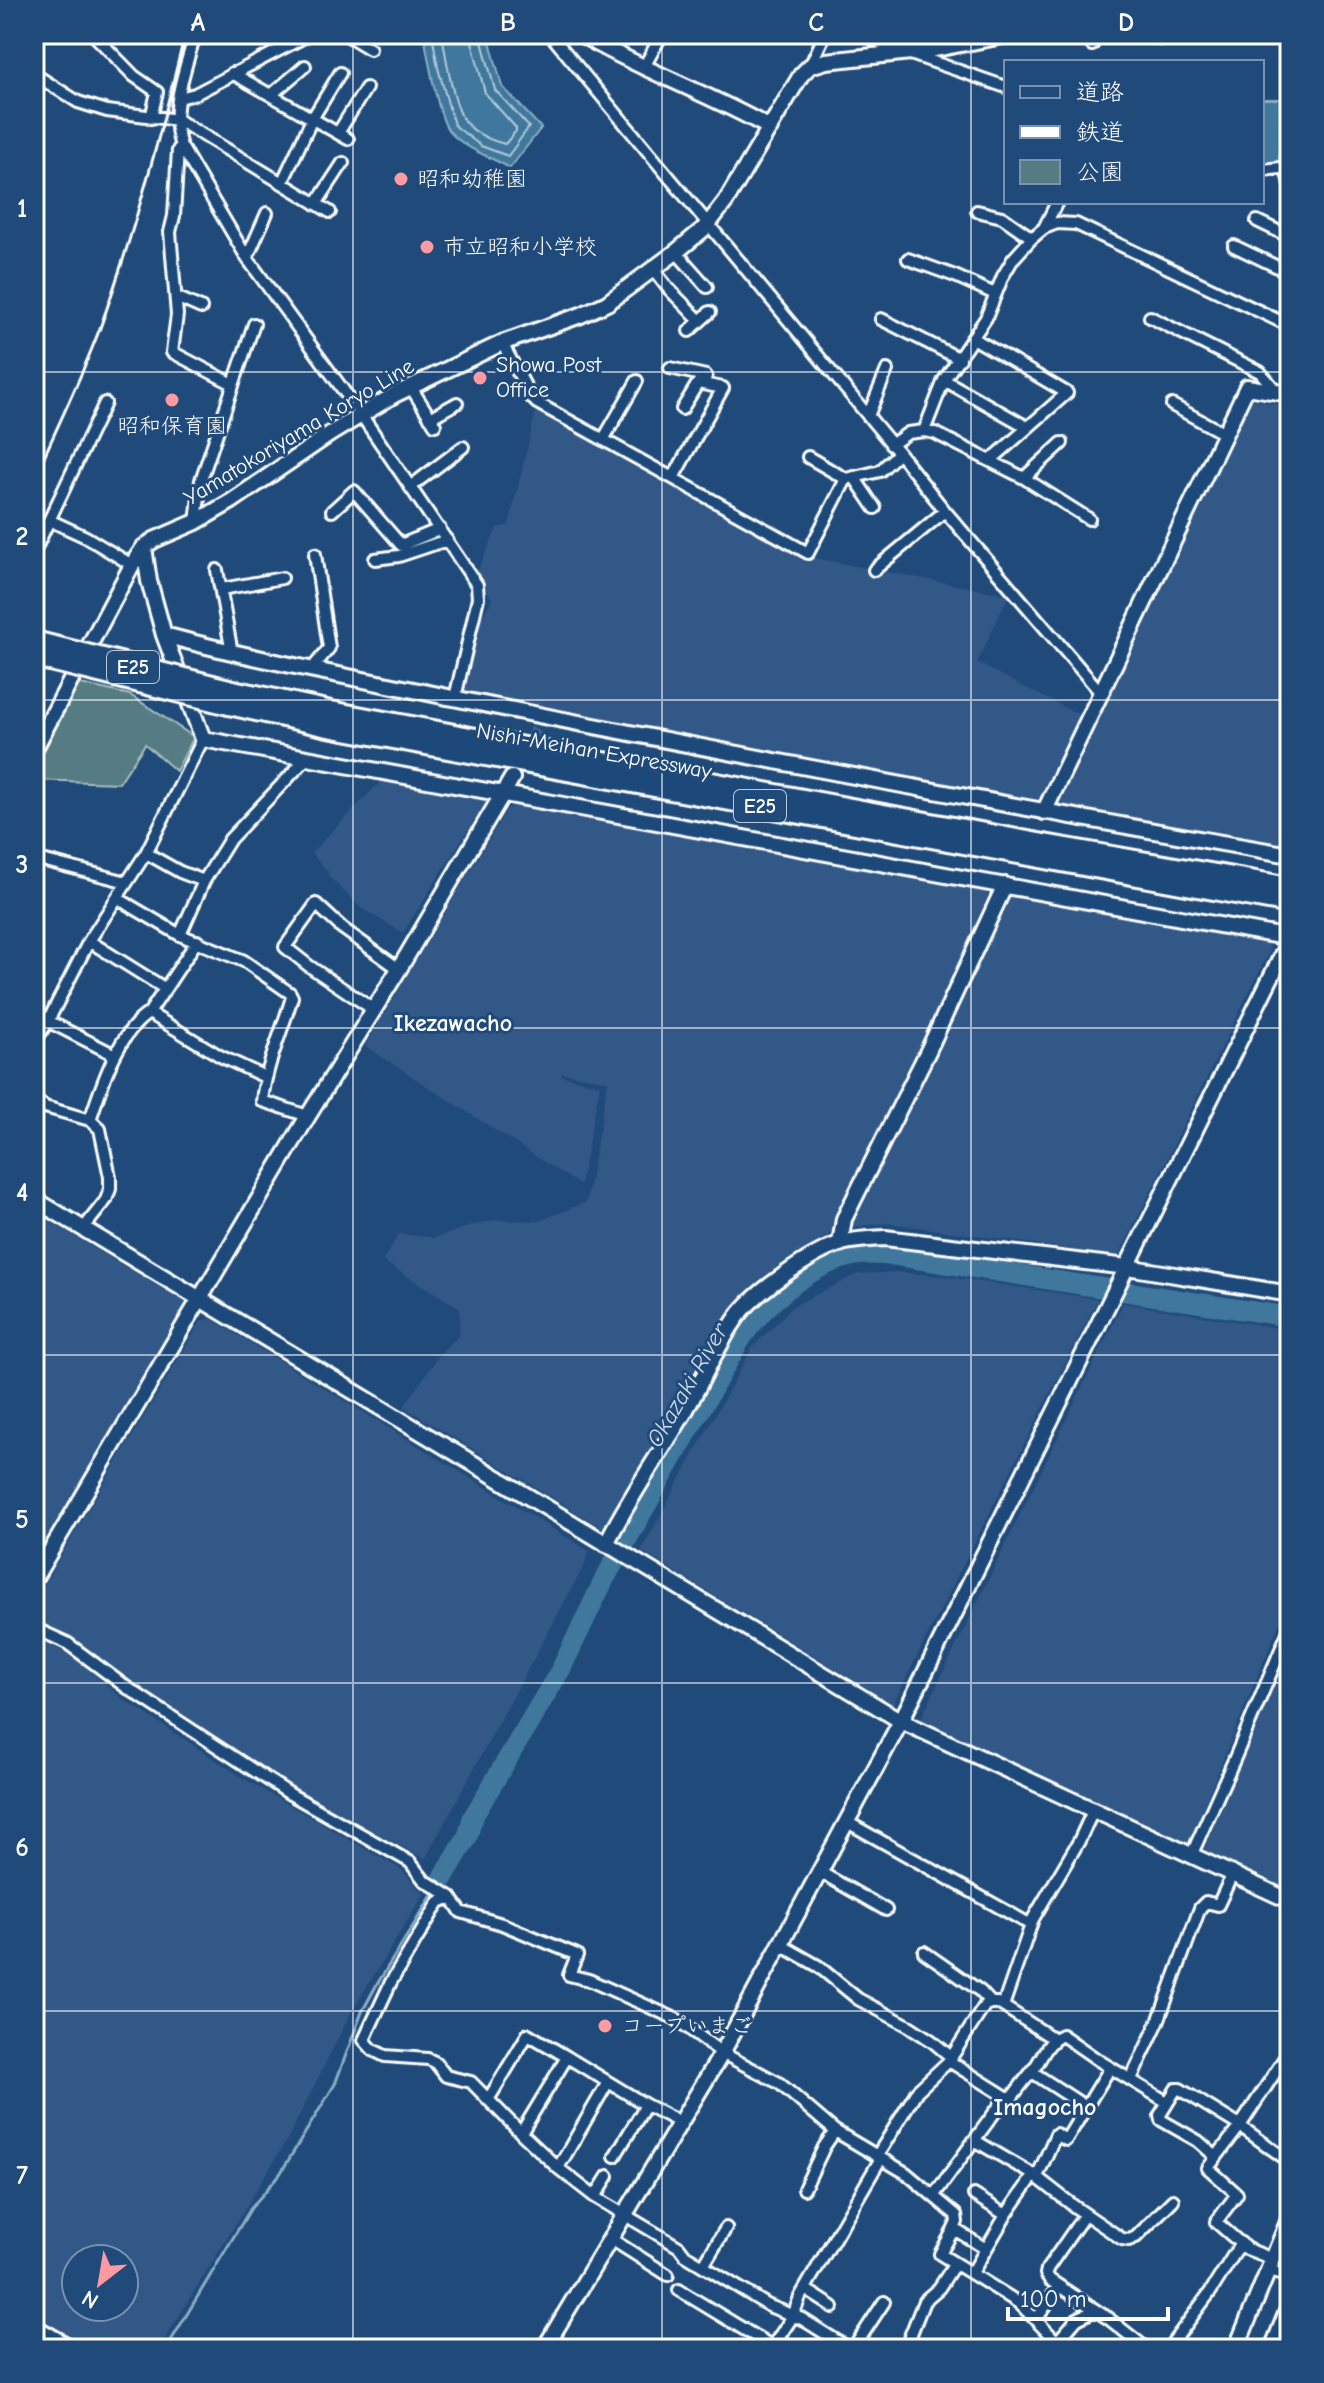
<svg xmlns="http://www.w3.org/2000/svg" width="1324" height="2383" font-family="'Comic Neue','Klee One',sans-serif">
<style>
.built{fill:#305887;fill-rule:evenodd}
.green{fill:#557c82;stroke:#aabec0;stroke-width:2}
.water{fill:#41789d;stroke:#8daec4;stroke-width:2}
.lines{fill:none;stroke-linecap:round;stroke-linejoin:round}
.shore{stroke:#b3c9d8;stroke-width:2}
.stream{stroke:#8daec4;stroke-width:3}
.river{stroke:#41789d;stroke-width:20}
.secondary-tunnel{stroke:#41658e;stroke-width:14;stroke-dasharray:14 7;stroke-linecap:butt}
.street-casing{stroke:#fff;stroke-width:16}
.secondary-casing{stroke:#fff;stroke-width:20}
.highway-casing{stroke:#fff;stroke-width:24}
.street{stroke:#1f4a7a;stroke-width:10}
.secondary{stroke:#1f4a7a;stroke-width:14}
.highway{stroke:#1f4a7a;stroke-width:18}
.rail{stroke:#fff;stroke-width:3}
.highway-bridge-casing{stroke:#fff;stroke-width:24;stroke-linecap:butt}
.highway-bridge{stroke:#1f4a7a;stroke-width:18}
.grid{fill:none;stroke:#fff;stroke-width:2;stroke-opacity:0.55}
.poi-dot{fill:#ff9aa2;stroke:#1f4a7a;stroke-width:3}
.labels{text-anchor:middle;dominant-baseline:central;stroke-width:6;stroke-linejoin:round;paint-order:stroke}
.shield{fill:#1f4a7a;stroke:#bcc9d7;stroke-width:2}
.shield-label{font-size:20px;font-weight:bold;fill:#fff}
.poi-label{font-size:22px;fill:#fff;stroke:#1f4a7a;text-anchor:start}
.street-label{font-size:22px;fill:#fff;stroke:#1f4a7a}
.neighbourhood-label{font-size:24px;font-weight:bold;fill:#fff;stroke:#1f4a7a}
.water-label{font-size:24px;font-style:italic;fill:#d0dde6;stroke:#1f4a7a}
.neatline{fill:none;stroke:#fff;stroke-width:3}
.grid-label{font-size:26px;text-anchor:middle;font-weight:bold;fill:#fff}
</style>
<rect width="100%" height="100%" fill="#1f4a7a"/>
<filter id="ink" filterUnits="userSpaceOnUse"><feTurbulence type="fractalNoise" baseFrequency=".0125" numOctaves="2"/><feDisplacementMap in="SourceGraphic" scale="16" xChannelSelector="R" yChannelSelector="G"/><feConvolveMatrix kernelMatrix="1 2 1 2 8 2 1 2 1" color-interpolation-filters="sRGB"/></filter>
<g filter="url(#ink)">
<!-- built -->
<path class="built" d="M1251,399L1290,407V848L1058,805Z
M537,406L786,544L819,559L1009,595L977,663L1080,715L1040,801L882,774L469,697L461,687L473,634L492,599L476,574L497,528L509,525Z
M382,780L482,797L485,803L403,933L361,908L329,877L327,871L311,853Z
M519,804L646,825L986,892L991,902L832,1233L784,1262L758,1281L743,1299L725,1324L607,1531L404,1407L441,1352L459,1336L460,1308L382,1261L399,1234L435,1238L474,1225L497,1220L539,1221L586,1202L608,1081L561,1073L562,1076L600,1085L580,1185L365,1046L507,809Z
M1019,896L1269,941L1270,950L1119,1256L888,1223L850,1227L1009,898Z
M34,1212L186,1303L34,1558Z
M896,1272L943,1276L1098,1299L893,1704L641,1551L752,1348L793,1306L858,1274Z
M1123,1303L1290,1330V1598L1188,1844L920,1720Z
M210,1318L589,1551L584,1566L425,1859L304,1795L129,1681L70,1637L34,1622V1601L201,1321Z
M34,1638L56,1647L77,1660L123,1699L251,1783L402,1870L424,1894L350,2014L287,2140L159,2349H90L34,2317ZM76,2259H124V2307H76Z
M1290,1643V1891L1204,1850Z"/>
<!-- green -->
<path class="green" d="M76,683L130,695L194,737L176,771L145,744L119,783L34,780V768Z"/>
<!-- water -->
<path class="water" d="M424,34H488L502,86L541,128L510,168C489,156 467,150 450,132C439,122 427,52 424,34Z
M1262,99H1282L1279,162L1262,163Z"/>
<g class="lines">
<!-- shore -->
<path class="shore" d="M432,34L438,68L454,125L481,146L508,156L529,127L495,90L480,34
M442,34C446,57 452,97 462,117C469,131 491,141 505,144L516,131V128L485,93L470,34"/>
<!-- stream -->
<path class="stream" d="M166,2349L251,2208L280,2174L335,2084L362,2012L376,1986L434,1892"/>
<!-- river -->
<path class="river" d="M440,1883L467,1838L473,1817L561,1669L604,1580L736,1347C760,1307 806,1266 853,1256C867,1253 882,1255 897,1256L1290,1317"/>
<!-- secondary-tunnel -->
<path class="secondary-tunnel" d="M524,755L537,730"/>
<defs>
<path id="street" d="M93,34L134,76L157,92L151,118
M195,34C186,68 168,111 181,146L247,258L362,416L477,585L478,598L455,698
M345,34L370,49
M550,34L899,453L945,511L1101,693
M862,34L893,48L1006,87
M1148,34L1161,39
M1092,45L1099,34
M810,66L825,34
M644,67L662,34
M232,73L348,139
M34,74L78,102L107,111L178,120L330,212
M271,95L305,66
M179,98L195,94L310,34
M338,133L366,88
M181,146L178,150L174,216L170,232L177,315L172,352L233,384
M1285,168L1290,182
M1262,170L1290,167
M282,183L312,119L340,73
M316,204L343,163
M977,211L1002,217L1032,238
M1257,221L1290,237
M1044,228L1057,202
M1234,246L1290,273
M676,252L707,287
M247,258L267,213
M908,259L955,276L995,294
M653,269L667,287L700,321
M176,297L201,308
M1150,317L1260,372L1277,392
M881,319L960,359
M689,331L710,312
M973,338L1067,393L990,461
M502,343L531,397L537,403L808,553L846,479L880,471L899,453
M670,368L706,376L704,384
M944,380L1027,427
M410,386L435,425
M1172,405L1223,433
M868,416L887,370
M430,418L457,403
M924,431L935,433L1024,478L1089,519
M603,440L637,381
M891,445L908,433L924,431L944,380L986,318L1003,276L1013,259L1032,238L1044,228L1057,223L1076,224L1290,326
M808,457L846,479
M854,477L875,508
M673,478L723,388L698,383L682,409
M1024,478L1062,443
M410,487L463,447
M332,511L354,491L401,545L440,529
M49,520L86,537L132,565
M196,522L201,480L254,324
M34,552L105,403
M375,559L399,556L447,540
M217,570L232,653
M874,570L945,511
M222,589L282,578
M311,670L329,648L315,554
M146,853L180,872L204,881
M34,858L127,882
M117,898L180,935L244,961L290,993L292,997C282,1032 266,1065 262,1101L308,1116
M180,935L204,881L230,839L306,759
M89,941L164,988
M374,1010L309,966L285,947L316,904L342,928L399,969
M149,1013L220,1056L265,1077
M34,1014L115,1055
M34,1043L48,1021L89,941L146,853L203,739
M34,1098L45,1107L90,1120
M83,1229L106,1200L110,1189V1177L100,1129L90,1120C101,1087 118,1032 149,1013L197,941
M34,1628L67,1643L126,1687L290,1794L410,1862L424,1880L451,1897L461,1912L502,1924L577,1955L569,1975L589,1980L676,2019L722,2053L779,2083L835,2131L906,2173L956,2215L957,2222L954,2229L940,2254L1019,2303L1062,2347
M847,1822L1031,1925
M1191,1856L1234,1760L1290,1628
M820,1872L886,1910
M451,1897L439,1902L391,1982L364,2040L373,2050L385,2056L428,2059L435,2062L446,2076L471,2082L521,2133L558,2168L595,2197L679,2247L685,2255L769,2306L802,2319L850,2349
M781,1945L818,1966L858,1999L909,2026L932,2041L951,2057
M924,1952L980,1991L991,2003
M1003,2006L1033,1919L1079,1841L1093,1811
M949,2061L1008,2098L1013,2096C1019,2087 1026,2079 1033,2070C1042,2058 1047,2041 1062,2035L1098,2060L1167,2102
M1032,2072L1086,2107
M1131,2079L1158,2022L1200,1908L1206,1902L1218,1905L1232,1875
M488,2100L528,2034L567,2057
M521,2133L567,2057L646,2105L681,2123
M974,2140L1034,2175L1075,2207L1122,2239L1129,2240L1136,2237L1173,2200
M615,2156L646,2105
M877,2156L917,2091L949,2061L985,2005L991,2003H998L1054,2039
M1216,2157L1198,2141L1161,2120L1160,2115L1176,2089H1180L1240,2126L1290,2162
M558,2168L608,2082
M1037,2177L1056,2134L1066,2140L1110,2068
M804,2189L824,2147L835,2131
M934,2195L1006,2097
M974,2195L1006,2215
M595,2197L608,2176
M1085,2214L1047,2269L1046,2274L1050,2280L1109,2319L1147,2349
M954,2229L986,2249
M611,2239L668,2275
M1273,2259L1247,2249L1216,2222L1237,2194L1208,2168L1240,2126L1290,2050
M703,2266L726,2228
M1269,2269L1290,2279
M972,2273L1006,2215L1034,2175
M805,2289L833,2307
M679,2290L773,2347
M1036,2320L1059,2286
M1057,2342L1077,2319L1095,2310
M771,2349L793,2316L800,2297L881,2158
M853,2349L884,2302
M909,2349V2339L924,2301L939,2288L952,2268L958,2265
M1168,2349L1211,2291L1241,2243"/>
<path id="secondary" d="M580,34C641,70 708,93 770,128
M144,547L149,581L164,635L203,739L1290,938
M164,635C260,661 356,678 453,698C731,754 1010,806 1290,855
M34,750L132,565L144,547L154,540L196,522L232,501L330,434L394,395L502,343L581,315L607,303L676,252L706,227L726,201L801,75L810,66L826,61L930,50L1013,34
M1044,812L1247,387L1290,394
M34,1199L901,1721L1290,1901
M840,1244L844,1219L928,1051L1005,885
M606,1544C627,1501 656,1460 681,1418C701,1385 715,1348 738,1316C755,1292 813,1252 842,1243C856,1239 870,1239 885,1238L1127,1267L1290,1294
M34,1579L308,1116L399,969L512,778
M544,2349L722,2053L901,1721L1290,939
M1236,2349L1290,2217
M1272,2349L1290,2304"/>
<path id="highway" d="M233,690L331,711L1044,844L1290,887
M229,705L328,727L1290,904
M34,2329L69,2349"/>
</defs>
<!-- street casing -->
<use href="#street" class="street-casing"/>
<!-- secondary casing -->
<use href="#secondary" class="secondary-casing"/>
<!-- highway casing -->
<use href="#highway" class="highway-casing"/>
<!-- street -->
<use href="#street" class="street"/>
<!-- secondary -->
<use href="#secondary" class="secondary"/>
<!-- highway -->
<use href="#highway" class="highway"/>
<!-- rail -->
<path class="rail" d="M34,479C56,429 81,379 100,328C135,231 161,133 185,34"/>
<defs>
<path id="highway-bridge" d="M34,641L233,690
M34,657L229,705"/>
</defs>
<!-- highway-bridge casing -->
<use href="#highway-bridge" class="highway-bridge-casing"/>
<!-- highway-bridge -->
<use href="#highway-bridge" class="highway-bridge"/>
</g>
</g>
<!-- grid -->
<path class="grid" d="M353,34V2349M662,34V2349M971,34V2349M34,372H1290M34,700H1290M34,1028H1290M34,1355H1290M34,1683H1290M34,2011H1290"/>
<!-- markers -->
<g class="poi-dot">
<circle cx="401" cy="179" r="8"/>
<circle cx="427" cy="247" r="8"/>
<circle cx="480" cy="378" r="8"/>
<circle cx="172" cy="400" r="8"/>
<circle cx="605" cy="2026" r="8"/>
</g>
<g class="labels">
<!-- shield labels -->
<g class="shield">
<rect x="107" y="651" width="52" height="32" rx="6"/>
<rect x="734" y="790" width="52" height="32" rx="6"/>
</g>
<g class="shield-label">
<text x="133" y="667">E25</text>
<text x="760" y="806">E25</text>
</g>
<!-- poi labels -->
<g class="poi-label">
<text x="417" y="179">昭和幼稚園</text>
<text x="443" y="247">市立昭和小学校</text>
<text x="496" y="365">Showa Post<tspan x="496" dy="25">Office</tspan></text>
<text x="172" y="426" text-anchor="middle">昭和保育園</text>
<text x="621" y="2026">コープいまご</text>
</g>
<!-- street labels -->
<g class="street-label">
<text transform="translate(299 432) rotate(-31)">Yamatokoriyama Koryo Line</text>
<text transform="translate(594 751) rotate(10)">Nishi-Meihan Expressway</text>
</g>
<!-- neighbourhood labels -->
<g class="neighbourhood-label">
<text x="453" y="1023">Ikezawacho</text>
<text x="1045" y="2107">Imagocho</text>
</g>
<!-- water labels -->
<g class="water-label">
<text transform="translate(687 1385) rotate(-60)">Okazaki River</text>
</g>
</g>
<!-- margin -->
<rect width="1324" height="2383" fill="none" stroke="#1f4a7a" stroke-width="88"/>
<!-- legend -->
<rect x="1004" y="60" width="260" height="144" fill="#1f4a7a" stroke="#7992af" stroke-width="2"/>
<rect x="1020" y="86" width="40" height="12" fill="#1f4a7a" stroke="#7992af" stroke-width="2"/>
<text x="1076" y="100" font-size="24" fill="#ffffff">道路</text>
<rect x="1020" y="126" width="40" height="12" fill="#ffffff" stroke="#7992af" stroke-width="2"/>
<text x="1076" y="140" font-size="24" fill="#ffffff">鉄道</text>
<rect x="1020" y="160" width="40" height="24" fill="#557c82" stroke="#7992af" stroke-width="2"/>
<text x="1076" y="180" font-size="24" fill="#ffffff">公園</text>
<!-- north arrow -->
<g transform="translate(100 2283) rotate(211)"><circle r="38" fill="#1f4a7a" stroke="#7992af" stroke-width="2"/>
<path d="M0-6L14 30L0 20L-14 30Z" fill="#ff9aa2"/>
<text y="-12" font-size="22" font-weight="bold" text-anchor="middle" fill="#ffffff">N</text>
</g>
<!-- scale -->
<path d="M1008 2307v12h160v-12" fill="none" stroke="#ffffff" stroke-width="4"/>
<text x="1020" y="2307" font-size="24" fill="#ffffff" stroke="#1f4a7a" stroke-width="6" paint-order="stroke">100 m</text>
<rect x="44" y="44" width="1236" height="2295" class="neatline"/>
<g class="grid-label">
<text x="198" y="31">A</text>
<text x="508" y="31">B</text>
<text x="816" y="31">C</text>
<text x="1126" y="31">D</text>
<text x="22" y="217">1</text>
<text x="22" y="545">2</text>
<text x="22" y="873">3</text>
<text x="22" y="1201">4</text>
<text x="22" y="1528">5</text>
<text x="22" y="1856">6</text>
<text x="22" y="2184">7</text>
</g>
</svg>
